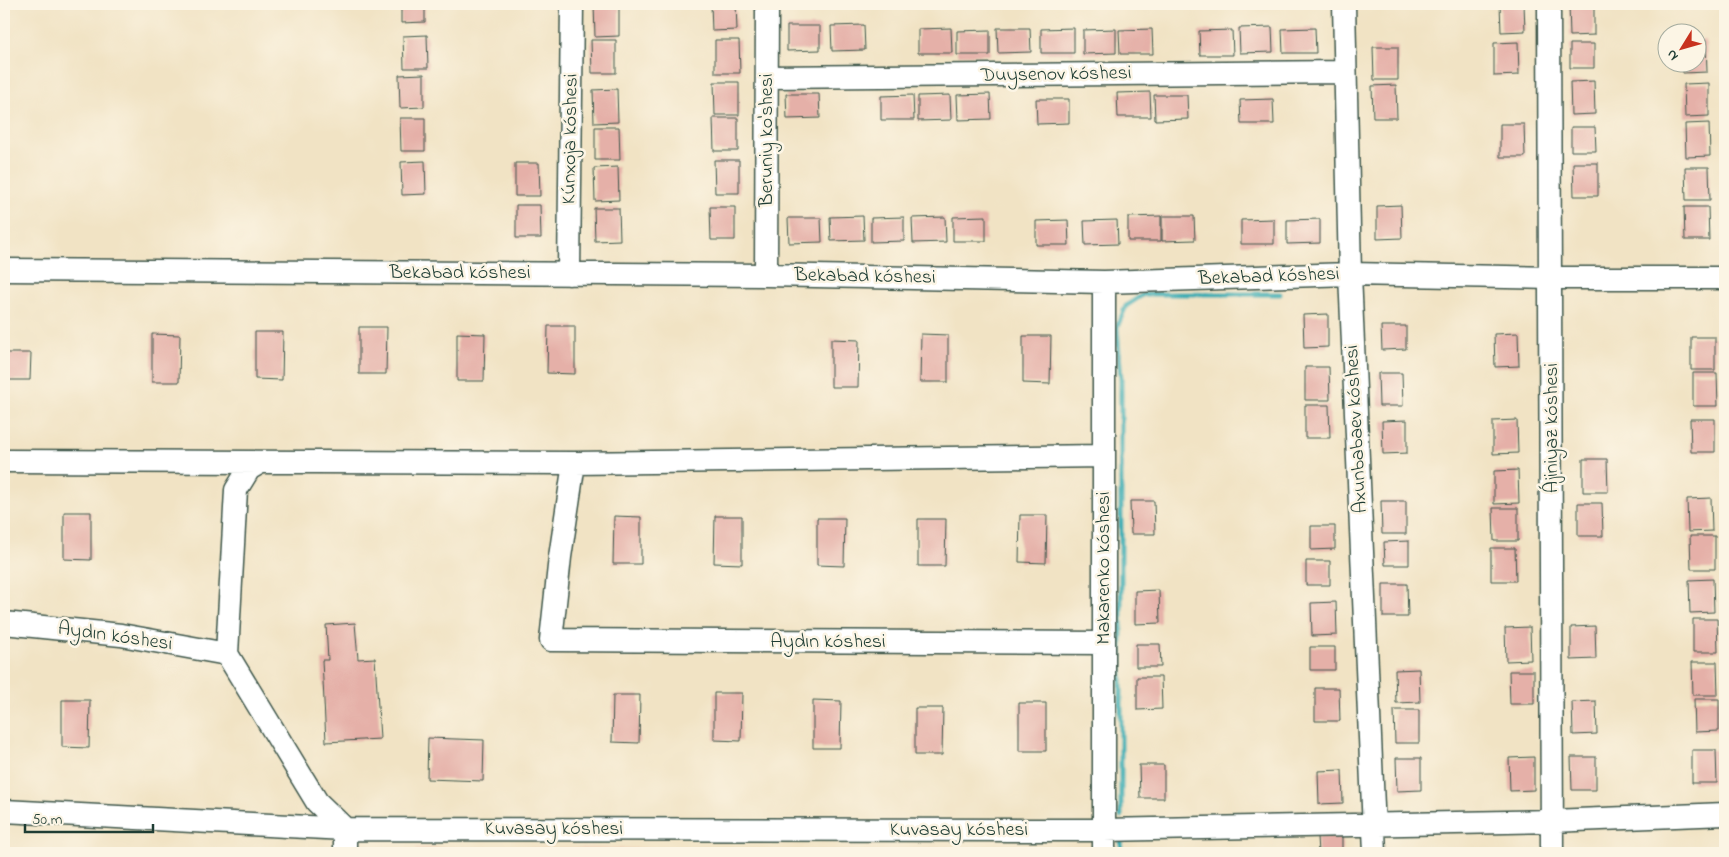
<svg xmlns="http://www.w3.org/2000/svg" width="1729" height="857" font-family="'Indie Flower',sans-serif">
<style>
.built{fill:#f0d5bc}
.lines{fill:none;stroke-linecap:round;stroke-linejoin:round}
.stream{stroke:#3cadb4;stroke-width:5}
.building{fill:#e5b0a8}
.minor-casing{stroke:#3e564a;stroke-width:25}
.minor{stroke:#fff;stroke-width:22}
.labels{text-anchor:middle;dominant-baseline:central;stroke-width:5;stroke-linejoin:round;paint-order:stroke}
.street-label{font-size:20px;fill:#1f3d34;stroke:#fcf5e5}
</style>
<rect width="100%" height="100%" fill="#fcf5e5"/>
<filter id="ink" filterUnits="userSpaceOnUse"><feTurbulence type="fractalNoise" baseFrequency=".02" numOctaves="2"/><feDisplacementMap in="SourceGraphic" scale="10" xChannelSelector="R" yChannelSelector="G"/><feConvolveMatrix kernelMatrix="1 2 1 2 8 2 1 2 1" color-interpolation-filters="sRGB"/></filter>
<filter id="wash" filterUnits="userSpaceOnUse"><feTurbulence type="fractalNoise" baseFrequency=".0096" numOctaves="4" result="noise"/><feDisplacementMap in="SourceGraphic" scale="20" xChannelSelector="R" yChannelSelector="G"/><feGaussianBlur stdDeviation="1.12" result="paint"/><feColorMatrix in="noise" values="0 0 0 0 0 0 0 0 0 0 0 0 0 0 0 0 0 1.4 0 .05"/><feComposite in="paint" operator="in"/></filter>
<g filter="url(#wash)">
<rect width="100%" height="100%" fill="#f1e3c4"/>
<!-- built -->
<path class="built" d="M416,847L668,848V853H416Z"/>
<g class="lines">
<!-- stream -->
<path class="stream" d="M1121,816V379L1117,327L1126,306L1144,294H1280
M1121,842L1122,853"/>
</g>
<g id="blocks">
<!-- building -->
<path class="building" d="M401,4H425V22L401,23Z
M594,4H619V36L595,37Z
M711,4H736L737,30L712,31Z
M1500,4H1524L1525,31L1501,32Z
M1569,4H1594V35L1570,36Z
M864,25L865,50L832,51L831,26Z
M787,26H820V50L787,51Z
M1272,27L1273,52L1240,53L1239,28Z
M951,28L952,53H918V29Z
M997,28H1030L1031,52L998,53Z
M1074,28V53H1041V29Z
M1315,28L1316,53H1283L1282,29Z
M1116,29V53L1083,54V30Z
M1152,29L1153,54H1120L1119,30Z
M990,30V55H957V31Z
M1232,30L1233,55H1200L1199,31Z
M427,35L428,68H404L403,36Z
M591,40H616V73H592Z
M715,40H739L740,73H715Z
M1696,40H1706L1707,72L1683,73L1682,62H1696Z
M1518,42L1519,75L1494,76V43Z
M1570,44H1594V68H1570Z
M1373,47H1398V80H1374Z
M424,74V107L400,108L399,75Z
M1594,81L1595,114L1571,115L1570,82Z
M714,82H739V115H715Z
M1709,83V116L1685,117L1684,84Z
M1396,85L1397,118H1373L1372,86Z
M617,89L618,122L594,123L593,90Z
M1150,92L1151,117H1118L1117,93Z
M786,94H819L820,118L787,119Z
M990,94L991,119L958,120L957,95Z
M913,95L914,120H881V96Z
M950,95L951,120L918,121V96Z
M1154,95H1187L1188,119L1155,120Z
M1036,99H1069V123L1037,124Z
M1273,99L1274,124H1241L1240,100Z
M400,118H425V151H401Z
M713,118H738V151H714Z
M1709,123L1710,156L1686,157L1685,124Z
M1500,124H1524L1525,157H1500Z
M595,127H619L620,160H595Z
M1571,127H1595L1596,151H1571Z
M714,160H739V193H715Z
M425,161L426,194L402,195L401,162Z
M515,163H539L540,196H515Z
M1573,163H1598V196H1574Z
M618,167L619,200L595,201L594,168Z
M1685,167H1709L1710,200H1686Z
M516,205H540L541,238H516Z
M1401,205L1402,238L1377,239V206Z
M710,207H735V240H711Z
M1684,207H1708L1709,240H1685Z
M594,208H619L620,240L595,241Z
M863,216L864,240L831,241L830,217Z
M986,216V241H953V217Z
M1161,216V241H1128V217Z
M1162,216H1194L1195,240L1162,241Z
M904,217V241L871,242V218Z
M945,217L946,242L913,243L912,218Z
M788,218H821L822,242L789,243Z
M1274,219V244H1241V220Z
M1320,219V243L1287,244V220Z
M1068,220L1069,245H1036V221Z
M1117,220L1118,244L1085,245L1084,221Z
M1328,314V347L1304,348L1303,315Z
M548,326H575V374L547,373Z
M1381,326H1406V349L1382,350Z
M359,327H387L386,374H359Z
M255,332H283L282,380L255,379Z
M457,333L485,334L484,381H457Z
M1518,333L1519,366L1495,367L1494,334Z
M152,334L180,335L179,382H152Z
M921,334L948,335V382H920Z
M1023,336H1051L1050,384L1023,383Z
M1691,337H1715V370H1691Z
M831,339L859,340L858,387H831Z
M4,353H31L30,380H4Z
M1305,367H1329L1330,400H1305Z
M1378,373H1402L1403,406H1379Z
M1693,373H1717L1718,406H1693Z
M1305,405H1329L1330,438H1305Z
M1690,419H1715V452H1691Z
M1407,420V453L1383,454L1382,421Z
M1517,420L1518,453L1493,454V421Z
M1583,459H1607L1608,492H1583Z
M1518,470L1519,503L1494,504V471Z
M1711,498L1712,531L1688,532L1687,499Z
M1130,501H1154L1155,534H1131Z
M1381,501H1406V534H1382Z
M1578,503H1602L1603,536H1578Z
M1493,508H1518V541H1494Z
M64,512H91V560L64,559Z
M1020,515H1047L1046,563L1019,562Z
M614,516L641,517V564H613Z
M715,516H742V564L714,563Z
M817,518H845L844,566L817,565Z
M918,519H946L945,566H918Z
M1311,526H1335V549L1311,550Z
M1690,536H1715V569H1691Z
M1409,541V565H1385L1384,542Z
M1491,548H1515L1516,581H1491Z
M1306,561H1330V585H1306Z
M1713,579L1714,612L1690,613L1689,580Z
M1383,584H1407L1408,617H1383Z
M1159,590L1160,623L1135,624V591Z
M1336,602L1337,635L1312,636L1311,603Z
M1693,619H1717L1718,652H1693Z
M355,623L358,659L375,658L380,739L326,742L322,660H328L326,625Z
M1595,626L1596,659L1571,660V627Z
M1530,627L1531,660L1506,661L1505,628Z
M1136,644H1160L1161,667H1136Z
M1310,647H1335V670H1310Z
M1692,662H1717L1718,695H1693Z
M1419,669L1420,702L1396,703L1395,670Z
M1509,671H1534V704H1510Z
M1137,677H1161L1162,709L1137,710Z
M1315,688H1339L1340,721H1315Z
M714,693H742L741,741L714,740Z
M613,695H640L639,743L612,742Z
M1694,699H1719V731L1695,732Z
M62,700H90L89,748L62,747Z
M813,700L841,701L840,748H813Z
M1596,701L1597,734L1573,735L1572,702Z
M1019,703H1046V751H1019Z
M915,708H943L942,755H915Z
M1394,710H1419V743H1395Z
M428,738L484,740L483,781L427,779Z
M1692,750H1716L1717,783H1692Z
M1534,757V790L1510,791L1509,758Z
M1571,757H1596V790H1572Z
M1396,758H1421V790L1397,791Z
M1139,765H1164V798H1140Z
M1342,770L1343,803L1319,804L1318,771Z
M1342,836V853H1318L1317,837Z
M1424,848V853H1399V849Z
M1715,849V853H1690V850Z"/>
</g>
</g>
<g filter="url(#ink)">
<use href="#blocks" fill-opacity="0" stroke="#3e564a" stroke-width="1"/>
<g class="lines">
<defs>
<path id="minor" d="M1344,4L1350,274L1375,853
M1549,4L1552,853
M767,77L1345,72
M4,270L766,275L1104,282L1350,274L1551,278H1725
M569,274L572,4
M766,275L767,4
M4,461L574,463L1104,456
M261,462L249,469L236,490L227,654L317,802L345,829V853
M574,463L560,557L551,640L1104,643
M4,623L121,635L227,654
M4,811L345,829L1104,830L1552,821L1725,814
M1104,853V282"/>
</defs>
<!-- minor casing -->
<use href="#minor" class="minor-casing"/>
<!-- minor -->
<use href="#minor" class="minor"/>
</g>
</g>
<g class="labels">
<!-- street labels -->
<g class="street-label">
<text transform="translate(1056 75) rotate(-1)">Duysenov kóshesi</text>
<text transform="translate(571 139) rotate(-89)">Kúnxoja kóshesi</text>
<text transform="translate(767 140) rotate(-90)">Beruniy ko'shesi</text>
<text x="460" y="273">Bekabad kóshesi</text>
<text transform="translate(865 277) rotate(1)">Bekabad kóshesi</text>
<text transform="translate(1269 277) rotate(-2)">Bekabad kóshesi</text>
<text transform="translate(1552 428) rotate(-90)">Ájiniyaz kóshesi</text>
<text transform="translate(1357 429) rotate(-93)">Axunbabaev kóshesi</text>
<text transform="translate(1104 568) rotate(-90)">Makarenko kóshesi</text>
<text transform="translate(115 637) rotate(8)">Aydın kóshesi</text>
<text x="828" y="642">Aydın kóshesi</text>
<text x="554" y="829">Kuvasay kóshesi</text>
<text x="959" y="830">Kuvasay kóshesi</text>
</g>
</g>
<!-- margin -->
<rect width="1729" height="857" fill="none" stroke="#fcf5e5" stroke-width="20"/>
<!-- north arrow -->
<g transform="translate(1682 48) rotate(233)"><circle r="24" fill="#fcf5e5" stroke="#a4ab9e"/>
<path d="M0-4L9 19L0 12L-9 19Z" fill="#c8321e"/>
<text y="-8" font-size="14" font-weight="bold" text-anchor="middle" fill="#1f3d34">N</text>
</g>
<!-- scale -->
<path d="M25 824v8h128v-8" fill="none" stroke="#1f3d34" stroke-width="2.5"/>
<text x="32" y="824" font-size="15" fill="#1f3d34" stroke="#fcf5e5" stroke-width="4" paint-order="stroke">50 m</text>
</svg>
